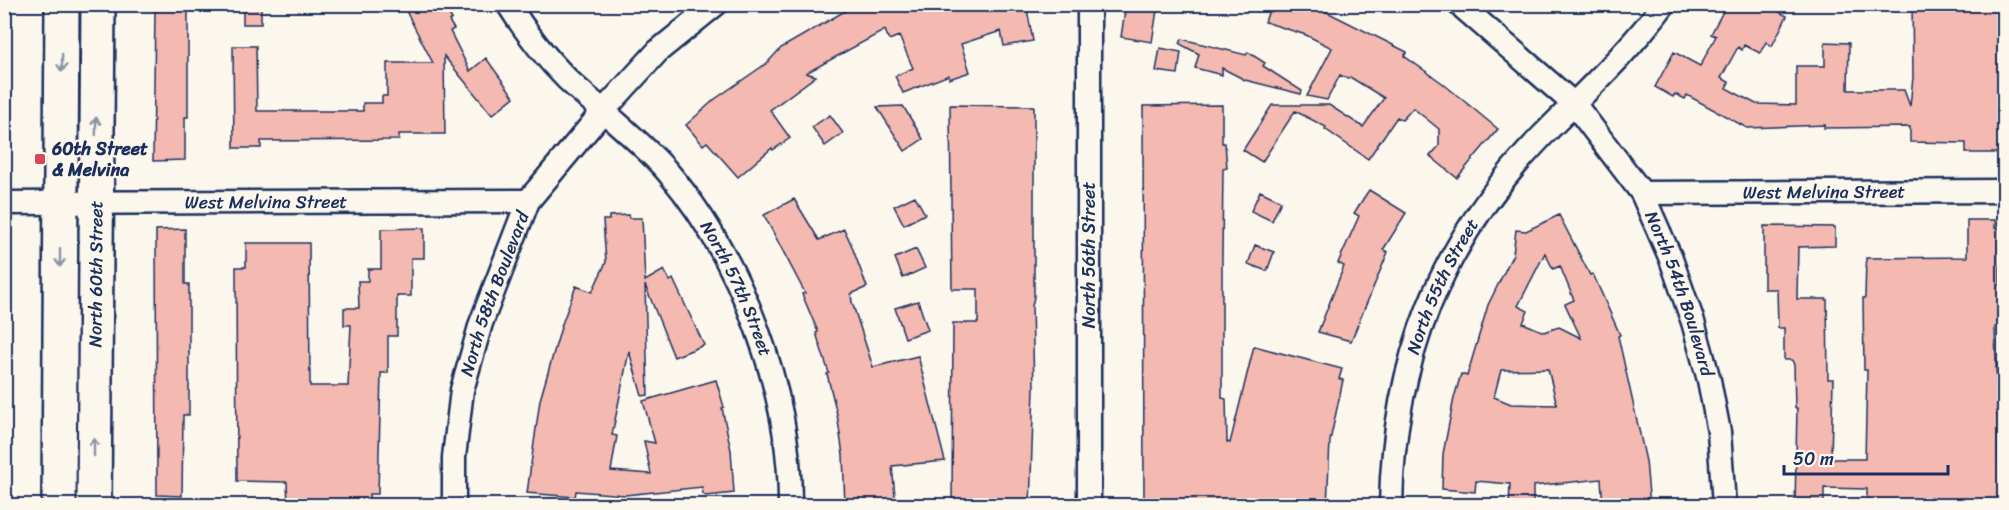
<svg xmlns="http://www.w3.org/2000/svg" width="2009" height="510" font-family="Sriracha,sans-serif">
<style>
.building{fill:#f4b9b0;stroke:#1b2f5e;stroke-width:1.5;fill-rule:evenodd}
.lines{fill:none;stroke-linecap:round;stroke-linejoin:round}
.street-casing{stroke:#1b2f5e;stroke-width:27}
.secondary-casing{stroke:#1b2f5e;stroke-width:38}
.street{stroke:#fbf7ec;stroke-width:22}
.secondary{stroke:#fbf7ec;stroke-width:33}
.oneway{stroke:#8b93a5}
.poi-dot{fill:#d1495b;stroke:#fbf7ec;stroke-width:2}
.labels{text-anchor:middle;dominant-baseline:central;stroke-width:4.5;stroke-linejoin:round;paint-order:stroke}
.poi-label{font-size:18px;font-weight:bold;fill:#1b2f5e;stroke:#fbf7ec;text-anchor:start}
.street-label{font-size:18px;fill:#1b2f5e;stroke:#fbf7ec}
</style>
<rect width="100%" height="100%" fill="#fbf7ec"/>
<filter id="ink" filterUnits="userSpaceOnUse"><feTurbulence type="fractalNoise" baseFrequency=".0167" numOctaves="2"/><feDisplacementMap in="SourceGraphic" scale="12" xChannelSelector="R" yChannelSelector="G"/><feConvolveMatrix kernelMatrix="1 2 1 2 8 2 1 2 1" color-interpolation-filters="sRGB"/></filter>
<g filter="url(#ink)">
<!-- building -->
<path class="building" d="M243,4H261V24H243Z
M418,4H443L452,19L449,21L454,29L450,31L470,71L486,58L514,97L492,115L444,56L445,134H399V140L261,141V148H234L233,46H256L257,111H363V103H382V96H387V63H433L406,11Z
M857,4H1026L1033,41L1004,46L1001,31L961,44L970,72L949,79V75L903,93L895,76L913,68L899,36L889,40L885,30L806,73L816,76L770,110L790,138L773,150L772,148L738,177L707,142L703,145L686,125L715,99L767,63L781,48Z
M1126,4H1158L1152,42L1121,37Z
M1271,4H1311L1407,52L1404,56L1441,82L1498,129L1457,178L1430,156L1439,146V129L1413,108L1402,120L1397,117L1368,159L1325,129L1326,127L1295,111L1262,162L1243,150L1272,105H1329L1363,127L1384,98L1350,77L1348,79L1340,75L1327,100L1307,96L1332,48L1306,35L1265,22Z
M1727,4H1764L1787,16L1772,46L1766,42L1760,53L1744,45L1742,50L1738,47L1721,78L1729,82L1726,88L1756,104L1796,105V66H1825V42L1849,43L1848,90H1904L1910,106L1913,77L1912,4H1998L2000,119H2004V153H1966V143L1910,142V127L1824,128L1825,125L1747,128L1687,95L1685,99L1675,94L1673,97L1655,87L1674,52L1700,66L1716,36L1711,34Z
M157,5H188V117H185V160L153,161L155,11H157Z
M1182,39L1246,55L1248,52L1265,63L1263,66L1302,91L1301,94L1245,80L1222,68V75L1195,68L1199,54L1180,44Z
M1160,48L1181,52L1178,74L1156,71Z
M950,105L1034,106V297L1032,306L1034,388L1030,506H952L953,323H978V289H952Z
M1222,105V143H1225L1227,168L1223,169L1222,254V398L1226,399L1227,442L1230,443L1254,346L1342,369L1339,379L1343,380L1330,441L1327,506H1144L1143,106Z
M903,106L923,139L905,151L877,107Z
M830,115L843,133L825,146L812,127Z
M1369,190L1406,213L1383,250L1388,252L1351,341L1318,332L1344,266L1338,263L1359,216L1354,213Z
M1260,191L1281,201L1272,221L1251,211Z
M915,196L925,214L904,225L894,206Z
M794,199L819,240L844,229L851,244L867,287L851,294L852,302L873,367L918,356L945,461L892,466L896,506H845L843,455L837,414L827,374L829,373L816,333L818,332L802,294L805,293L764,215Z
M629,215V218H642L645,281L664,270L670,281L673,279L704,345L674,357L645,285L648,395L642,396L629,351L612,435L617,436L611,471L651,474L644,441L655,443L643,401L716,380L724,407L722,408L731,450L734,493L706,496L703,494L702,487L625,495L576,491L575,497L527,493L540,400L562,324L576,286L592,292L606,262L603,220H609V216Z
M1559,215L1590,275L1593,274L1620,335L1618,336L1646,461L1650,506H1603L1601,479L1533,486V506H1509L1510,484L1476,481L1475,492L1442,489L1443,454L1454,398L1461,374L1467,376L1488,305L1513,254L1516,230L1526,231ZM1545,253L1553,269L1560,266L1574,300L1565,304L1581,338L1559,327L1544,332L1523,323L1528,311L1518,306ZM1548,369L1557,405L1511,404L1494,397L1501,370Z
M1967,220H1995V228H2000V327H1995L2000,506H1867V489L1824,488V506H1795L1797,408H1795L1794,365L1792,360H1784V328H1778L1777,289H1764V226L1835,227V246L1798,247L1797,299H1827L1828,379H1833L1831,459H1865L1867,370H1864L1863,298H1865L1866,258L1967,257Z
M424,228V258H411V296H397V336H388V373H381L378,494H369L370,506H288L287,482L237,481L236,267H246V243H309L310,386H348L351,325H344V308H359L358,281H368V269H381V229Z
M185,229V284H189V415H183L182,496L157,495L156,230Z
M1255,245L1274,252L1267,271L1248,264Z
M916,249L925,268L903,278L895,258Z
M918,301L928,330L905,338L895,308Z"/>
<g class="lines">
<defs>
<g id="street">
<path id="s1" d="M508,4C525,31 545,57 567,79C600,110 637,137 667,171C741,258 791,391 790,506"/>
<path id="s2" d="M1459,4L1575,105L1642,193L1671,259L1693,322L1709,380L1719,432L1724,506"/>
<path id="s3" d="M1642,193L2004,191"/>
<path id="s4" d="M4,203L528,201"/>
<path id="s5" d="M454,506V457L462,390L481,323L528,201L604,110L658,51L716,4"/>
<path d="M1089,506V4"/>
<path id="s6" d="M1391,506C1393,361 1440,242 1541,137C1583,94 1627,54 1664,4"/>
</g>
<g id="secondary">
<path d="M59,506L62,4"/>
<path id="s7" d="M94,506L98,4"/>
</g>
</defs>
<!-- street casing -->
<use href="#street" class="street-casing"/>
<!-- secondary casing -->
<use href="#secondary" class="secondary-casing"/>
<!-- street -->
<use href="#street" class="street"/>
<!-- secondary -->
<use href="#secondary" class="secondary"/>
</g>
<!-- one-way arrows -->
<defs><path id="oneway-shaft" d="M-6 0H5M1.5-3L5.5 0L1.5 3" fill="none" stroke-width="1.6" stroke-linecap="round" stroke-linejoin="round" transform="scale(1.5)"/></defs>
<g class="oneway">
<use href="#oneway-shaft" transform="translate(62 63) rotate(91)"/>
<use href="#oneway-shaft" transform="translate(96 126) rotate(-89)"/>
<use href="#oneway-shaft" transform="translate(60 258) rotate(90)"/>
<use href="#oneway-shaft" transform="translate(94 447) rotate(-90)"/>
</g>
</g>
<!-- markers -->
<rect class="poi-dot" x="34" y="153" width="12" height="12" rx="3"/>
<g class="labels">
<!-- poi labels -->
<g class="poi-label">
<text x="52" y="149">60th Street<tspan x="52" dy="21">&amp; Melvina</tspan></text>
</g>
<!-- street labels -->
<g class="street-label">
<text stroke="none"><textPath href="#s3" startOffset="182">West Melvina Street</textPath></text>
<text stroke="none"><textPath href="#s4" startOffset="262">West Melvina Street</textPath></text>
<text transform="translate(1089 255) rotate(-90)">North 56th Street</text>
<text stroke="none"><textPath href="#s7" startOffset="232">North 60th Street</textPath></text>
<text stroke="none"><textPath href="#s6" startOffset="228">North 55th Street</textPath></text>
<text stroke="none"><textPath href="#s1" startOffset="369">North 57th Street</textPath></text>
<text stroke="none"><textPath href="#s5" startOffset="218">North 58th Boulevard</textPath></text>
<text stroke="none"><textPath href="#s2" startOffset="372">North 54th Boulevard</textPath></text>
</g>
</g>
<!-- margin -->
<rect width="2009" height="510" fill="none" stroke="#fbf7ec" stroke-width="24"/>
<rect x="12" y="12" width="1985" height="486" fill="none" stroke="#1b2f5e" stroke-width="2" filter="url(#ink)"/>
<!-- scale -->
<path d="M1784 465v9h164v-9" fill="none" stroke="#1b2f5e" stroke-width="3"/>
<text x="1793" y="465" font-size="18" fill="#1b2f5e" stroke="#fbf7ec" stroke-width="4.5" paint-order="stroke">50 m</text>
</svg>
